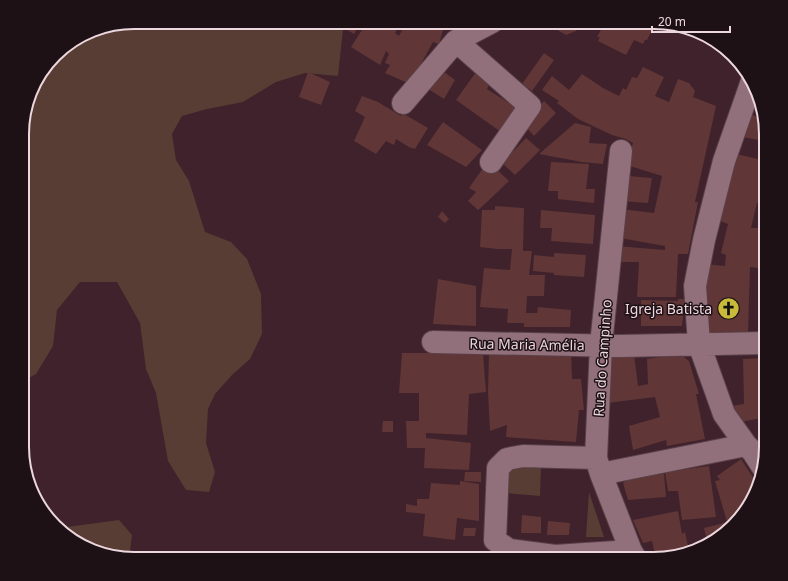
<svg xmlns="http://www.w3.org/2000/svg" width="788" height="581" font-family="'Noto Sans',sans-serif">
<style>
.green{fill:#573d33}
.building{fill:#603636;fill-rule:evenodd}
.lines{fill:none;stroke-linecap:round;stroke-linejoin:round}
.minor-casing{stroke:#584049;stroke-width:24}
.minor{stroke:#92707b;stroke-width:22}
.labels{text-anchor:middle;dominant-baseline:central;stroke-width:3;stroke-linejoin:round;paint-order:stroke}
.poi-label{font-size:14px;fill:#ebd7dd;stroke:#1e1115;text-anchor:end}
.street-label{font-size:14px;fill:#ebd7dd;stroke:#1e1115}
.rim{fill:none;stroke:#ebd7dd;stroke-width:2}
</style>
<rect width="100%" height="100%" fill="#3f222c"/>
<!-- green -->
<path class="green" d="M134,22H347L343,29L338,76L305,73L276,82L243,102L207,109L182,116L172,134L176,160L189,181L205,232L231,242L247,259L261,294L262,334L250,359L232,375L215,394L208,409L206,443L215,472L209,492L186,490L168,461L156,393L146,369L140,323L117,282H80L57,310L53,346L36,374L23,381V119L37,78L60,50L98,28Z
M541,465L540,496L506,493V468Z
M589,492L604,537H586Z
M119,520L132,535L129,559H127L65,536L59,528Z"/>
<!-- building -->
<path class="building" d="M334,22H361L354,34Z
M367,22H381L384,24L386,22L398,28L395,33L399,36L405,24L415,30L419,22L443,30L439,44L433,42L410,84L385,73L390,65L385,63L389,54L386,51L380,65L351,47Z
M544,22H582L576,31L566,35Z
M605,22H642L641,24L652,30L647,40H645L643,44L634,40L626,55L598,41L600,37H597Z
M544,53L554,60L532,91L522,84Z
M643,67L664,77L655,96L669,102L678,79L689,83L695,91L693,97L716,106L695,202H698L688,254H678L676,297H637L639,262H615L616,246L665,250V246L620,238L621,209L654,213L662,176L630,166H626L633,143L626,139L612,135L578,119L557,103L559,101L542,90L552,76L569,90L582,74L603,88L619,96L623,88L626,90L632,77L637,78Z
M439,68L455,80L444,99L425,87Z
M308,72L330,82L321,105L299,97Z
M476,72L492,79L487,89L518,109L501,132L456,100Z
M362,96L378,102L401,116L402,112L404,114L428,128L415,149L409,147L396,139L394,145L386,141L376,154L354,141L365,117L355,111Z
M544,101L556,113L534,136L523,124Z
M742,109L764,121L759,140L736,136Z
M443,122L482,150L466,167L427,145Z
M575,123L591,127L589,143L607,144L603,164L582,162L539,154Z
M526,138L540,150L515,175L502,163Z
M732,153L766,161V269L750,267L748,333L710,334L705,264L725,266L726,255L721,253L728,224L717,220ZM757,203L762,204L758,228H751Z
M488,161L509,181L487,202L478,210L468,201L476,192L469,188Z
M551,162L589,164L586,189H595L594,203L558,199V191H548Z
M628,176L652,178L648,203L620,201Z
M495,206L524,208L523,251H532L529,275H545L544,296H527L526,313H537L538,307L571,310L570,327H524V323H507L508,309L480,307L484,268L510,270L512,249H497L480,247L482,210H495Z
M541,210L595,215L593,244L551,241L552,228H540Z
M442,211L449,219L445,223L438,217Z
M554,253L586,255L584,277L554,275V273L533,271L534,255L554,257Z
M438,279L476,286V326L433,324Z
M678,299H685L682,326H641V300L678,301Z
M571,352L572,379H581L584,410H579L576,442L506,437L507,425L490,431L488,392L489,353Z
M402,353H483L486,392L469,394L467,435L426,433V438L471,443L469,470L424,468L425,448H407L406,421H419V393H399Z
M606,354H634L638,386L648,384L647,359L666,356V355L684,357L689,361L699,394H696L705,439L667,446L666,440L633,450L629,426L660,417L655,397L607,403Z
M766,358V434H765L762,418L740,422L732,406L744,404L743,359Z
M383,421H393V432H382Z
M741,459L756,482L743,516L729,527L726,518L715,481L720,480L717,476Z
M709,466L716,517L682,520L678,491H668L665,472Z
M465,472H481V482L464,481Z
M664,474L666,497L628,500L623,483L630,477Z
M460,481L479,484V521L457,518L455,540L423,536L425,514L406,512V504L417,506V499H429L431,483L460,485Z
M678,511L682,534L685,532L689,551L655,559L653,555H655L652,541L643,543L633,520Z
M522,515L541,517V533H521Z
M548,521L570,523L569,535H547Z
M724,523L725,530L708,544L704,528Z
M464,528H476L475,536H463Z
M474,552L505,556V559H473Z"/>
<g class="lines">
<defs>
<path id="minor" d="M456,41L530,106L491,162
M752,81L724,161L704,240L695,286L699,344L724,414L746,445L753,452L762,466
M403,103L456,41L492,22
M621,151L601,345L596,458L601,474L631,551L636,559
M433,342L620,346L766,343
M596,458L523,456L507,459L498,468L495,540L509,550L555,556L631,551
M601,474L746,445"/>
</defs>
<!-- minor casing -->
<use href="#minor" class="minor-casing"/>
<!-- minor -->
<use href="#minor" class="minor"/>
</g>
<!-- icons -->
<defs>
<symbol id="church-disc" viewBox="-11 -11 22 22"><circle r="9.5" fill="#caba3a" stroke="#1e1115"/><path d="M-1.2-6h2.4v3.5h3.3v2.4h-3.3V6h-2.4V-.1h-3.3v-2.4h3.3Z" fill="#111"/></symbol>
</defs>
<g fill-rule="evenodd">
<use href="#church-disc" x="716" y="296" width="25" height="25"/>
</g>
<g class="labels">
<!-- poi labels -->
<g class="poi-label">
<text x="712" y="308">Igreja Batista</text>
</g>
<!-- street labels -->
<g class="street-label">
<text transform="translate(527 344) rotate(1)">Rua Maria Amélia</text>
<text transform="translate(602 358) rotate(-86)">Rua do Campinho</text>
</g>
</g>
<!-- crop -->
<path d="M0 0H788V581H0ZM134 29H654A105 105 0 0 1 759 134V447A105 105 0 0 1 654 552H134A105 105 0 0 1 29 447V134A105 105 0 0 1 134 29Z" fill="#1e1115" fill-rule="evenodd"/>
<path class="rim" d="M134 29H654A105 105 0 0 1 759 134V447A105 105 0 0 1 654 552H134A105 105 0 0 1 29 447V134A105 105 0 0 1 134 29Z"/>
<!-- scale -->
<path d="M652 26v6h78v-6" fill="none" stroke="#ebd7dd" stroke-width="2"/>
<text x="658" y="26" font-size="12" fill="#ebd7dd" stroke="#1e1115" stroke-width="3" paint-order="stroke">20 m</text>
</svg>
